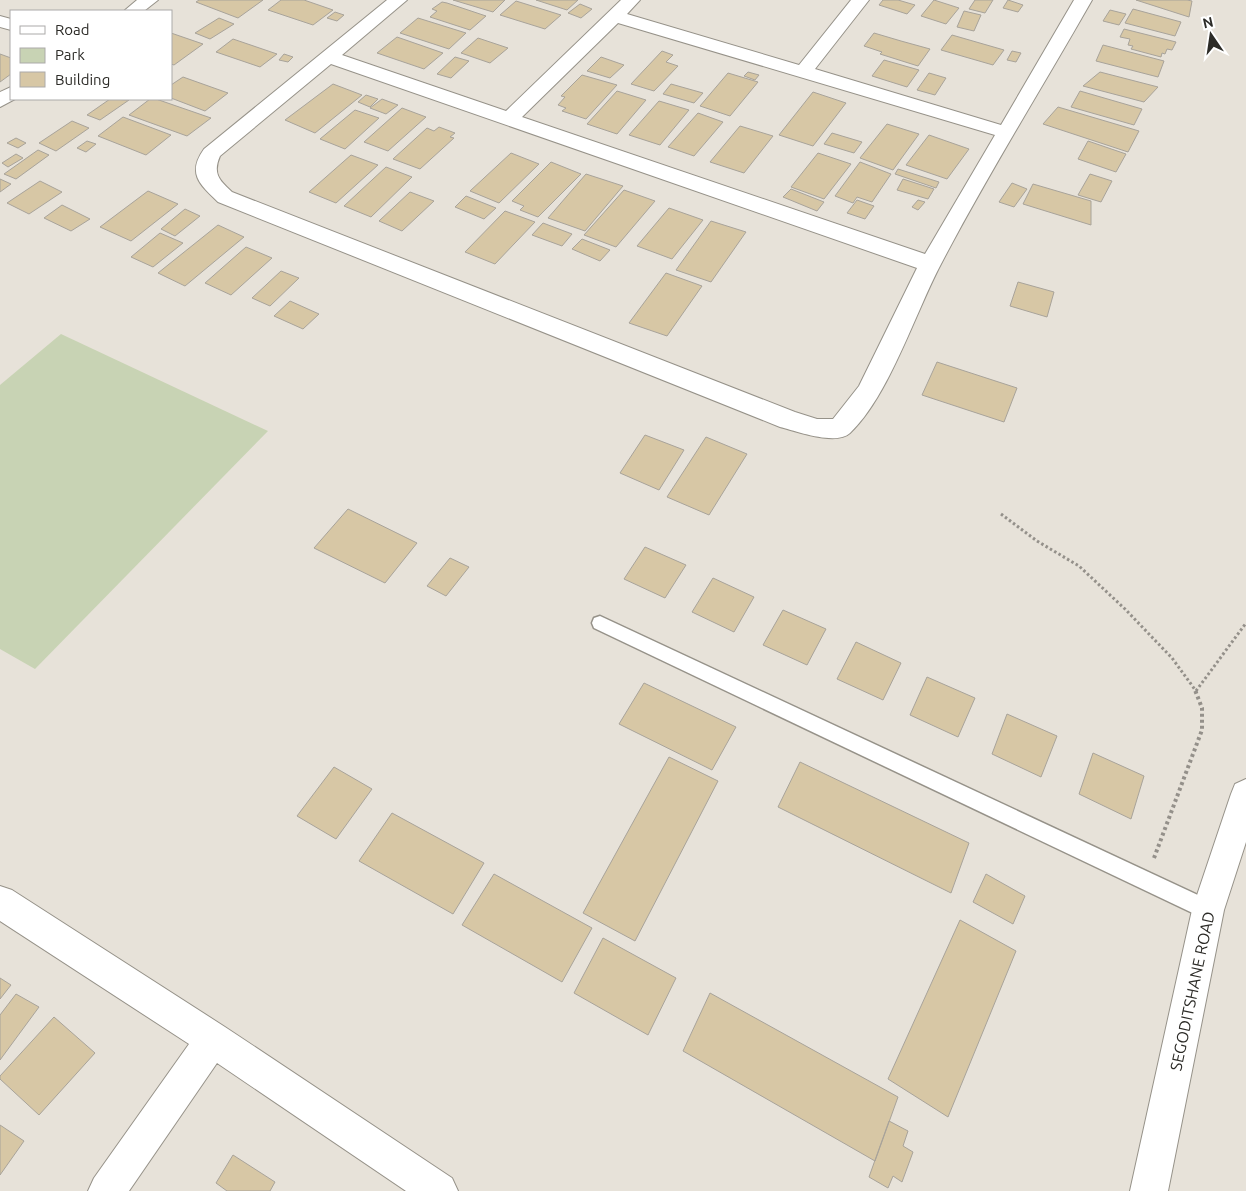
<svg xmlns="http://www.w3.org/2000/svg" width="1246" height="1191" font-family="Ubuntu,sans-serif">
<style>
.green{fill:#c8d3b4}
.building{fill:#d7c7a5;stroke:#a8a39a}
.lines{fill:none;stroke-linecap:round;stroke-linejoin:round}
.lane-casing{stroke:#969289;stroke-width:3}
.street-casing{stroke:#969289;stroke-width:2}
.secondary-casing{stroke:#969289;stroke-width:2}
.path-far1{stroke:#94908a;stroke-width:3;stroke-dasharray:2.5 2.5;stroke-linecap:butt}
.path{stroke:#94908a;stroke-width:4;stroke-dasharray:3 3;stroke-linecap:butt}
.lane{fill:#fff;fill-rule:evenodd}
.street{fill:#fff;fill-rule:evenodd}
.secondary{fill:#fff;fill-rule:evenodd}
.labels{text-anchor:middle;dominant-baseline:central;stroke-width:4;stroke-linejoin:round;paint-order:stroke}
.near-street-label{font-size:16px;fill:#2c2b27;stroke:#fff}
</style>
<rect width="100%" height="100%" fill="#e7e2d9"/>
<!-- green -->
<path class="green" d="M61,334L268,431L35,669L0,649V385Z"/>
<!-- building -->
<path class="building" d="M199,0H263L238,18L196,2Z
M281,0H304L333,10L313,25L268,10Z
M453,0H505L493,12Z
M536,0H578L567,10Z
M883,0H898L915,5L907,14L879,5Z
M934,0L959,8L946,24L921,16Z
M975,0H993L985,13L969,9Z
M1008,0L1023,5L1018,12L1003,8Z
M1136,0H1187L1192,1L1189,17Z
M516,1L561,15L545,29L500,15Z
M442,2L447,3L486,16L470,30L430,17L437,11L432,9Z
M580,4L592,9L581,18L568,13Z
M1133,9L1181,22L1175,36L1125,23Z
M1110,10L1126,14L1119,25L1103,21Z
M964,11L981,15L974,31L957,27Z
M335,12L344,15L337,21L327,18Z
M219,18L234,24L210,39L195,33Z
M418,18L466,33L449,49L400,33Z
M1124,29L1176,42L1172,50L1167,49L1165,54L1162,53L1161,57L1131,49L1133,46L1128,45L1130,39L1120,37Z
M171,33L203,44L174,65L171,64Z
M874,33L901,41L930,49L918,66L880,54L882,52L864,46Z
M952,35L1004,50L993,65L941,50Z
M397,37L443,53L424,69L377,53Z
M478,38L508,48L490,63L461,53Z
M233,39L277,54L260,67L216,52Z
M1103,45L1164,61L1158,77L1096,61Z
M662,51L673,55L666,62L678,66L654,91L631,84Z
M1012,51L1021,53L1016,62L1007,60Z
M0,54L11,58V74L0,82Z
M284,54L293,57L288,62L279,60Z
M455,57L469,61L451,78L437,74Z
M601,57L624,65L610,78L587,71Z
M884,60L919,70L907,87L872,76Z
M748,72L759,75L755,80L744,76Z
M1100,72L1158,87L1144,102L1083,86Z
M728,73L758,82L730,116L700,106Z
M929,73L946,78L935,95L917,90Z
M582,75L617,85L586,119L562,111L566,108L558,105L565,97L561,96Z
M183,77L228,93L205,111L171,98V85Z
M333,84L362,95L315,133L285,120Z
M671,84L703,93L694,103L663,94Z
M617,91L646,100L617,134L587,124Z
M1080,91L1142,109L1134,125L1071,107Z
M813,92L846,103L813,146L779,135Z
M366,95L378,99L370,107L358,102Z
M110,99L129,100L100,120L87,115Z
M150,99H156L211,118L187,136L129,115Z
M382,99L398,105L386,114L370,108Z
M659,101L689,110L660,145L629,135Z
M1058,107L1139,131L1128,152L1043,124Z
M402,108L426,117L388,151L364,142Z
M355,110L379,118L345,149L320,139Z
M698,113L723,122L694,156L668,147Z
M123,117L171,135L146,155L98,136Z
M72,121L89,128L56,151L39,143Z
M887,124L919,134L893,170L860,158Z
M740,126L773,136L744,173L710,162Z
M439,127L455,133L450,137L454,138L420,169L393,159L427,128L434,131Z
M832,133L862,142L854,153L824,144Z
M929,135L969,149L947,179L906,165Z
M16,138L26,143L18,148L7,143Z
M87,141L96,144L86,152L77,148Z
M1088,141L1126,154L1116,172L1078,159Z
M38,150L49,155L16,179L4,174Z
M511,153L539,164L499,203L470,191Z
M818,153L851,164L824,199L791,187Z
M16,154L23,158L8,167L2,163Z
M351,155L378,165L336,203L309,192Z
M551,162L581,174L538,217L520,210L524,206L512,201Z
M860,162L891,174L872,202L857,197L853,203L835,196Z
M386,167L412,177L371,217L344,206Z
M898,169L939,182L936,188L895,174Z
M586,174L623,186L585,231L548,218Z
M1090,174L1112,181L1101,202L1078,195Z
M0,179L11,184L0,192Z
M903,179L934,189L928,199L897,190Z
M40,181L62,192L29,214L7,203Z
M1012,183L1027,189L1014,207L999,202Z
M1033,184L1091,201V225L1023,204Z
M791,189L824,202L817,211L783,197Z
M624,190L655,201L616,247L584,235Z
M148,191L178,204L131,241L100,227Z
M410,192L434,201L402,231L379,221Z
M466,196L496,208L484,219L455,207Z
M857,200L874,206L865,219L847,213Z
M918,200L925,202L918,210L912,207Z
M62,205L90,219L71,231L44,218Z
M669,208L703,220L672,259L637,246Z
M185,209L200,216L175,236L161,229Z
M505,211L535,222L495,264L465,252Z
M711,221L746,232L711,282L676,270Z
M543,223L572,234L562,246L532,235Z
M218,225L244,237L185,286L158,273Z
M160,233L183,243L153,267L131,257Z
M582,239L610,250L600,261L572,249Z
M246,247L272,258L231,295L205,283Z
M281,271L299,278L270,306L252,298Z
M666,273L702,286L667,336L629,323Z
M1018,282L1054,292L1047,317L1010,306Z
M290,301L319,314L303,329L274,316Z
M937,362L1017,388L1004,422L922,395Z
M645,435L684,450L659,490L620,473Z
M706,437L747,454L709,515L667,497Z
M348,509L417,543L385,583L314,548Z
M645,547L686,565L665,598L624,579Z
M450,558L469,567L446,596L427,586Z
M713,578L754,597L734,632L692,612Z
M783,610L826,629L807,665L763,645Z
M856,642L901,663L883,700L837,679Z
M927,677L975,698L958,737L910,715Z
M644,683L736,727L712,770L619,724Z
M1007,714L1057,736L1041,777L992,754Z
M1093,753L1144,776L1131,819L1079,794Z
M669,757L718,781L635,941L583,913Z
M800,762L969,843L951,893L778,807Z
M334,767L372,789L336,839L297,816Z
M392,813L484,863L453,914L359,861Z
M494,874L592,928L562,982L462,925Z
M986,874L1025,896L1013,924L973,902Z
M960,920L1016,951L948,1117L888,1079Z
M603,938L676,978L648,1035L574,993Z
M0,978L11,985L0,999Z
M710,993L898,1097L875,1161L683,1051Z
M16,994L39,1007L0,1060V1015Z
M54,1017L95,1053L39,1115L0,1079V1076Z
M889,1121L908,1131L903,1146L913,1152L902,1182L893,1176L888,1188L869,1177Z
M0,1125L24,1141L0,1175Z
M233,1155L275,1182L270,1191H227L216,1183Z"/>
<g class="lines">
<defs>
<path id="lane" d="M600,616L1215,903L1218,910L1215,917L1208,920L1201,917L594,628L592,623L594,618Z"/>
<path id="street" d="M137,0H158L144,11H124Z
M387,0H407L342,55L506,111L621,0H640L627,14L799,65L851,0H869L815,69L1001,125L1074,0H1092C1042,88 988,174 941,264C915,313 889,396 850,433C836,446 796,431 780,427L218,202C199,184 187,173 204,149ZM618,23L995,135L925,254L522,117ZM331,64L917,268L859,386L833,419H817L795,412L232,192C220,181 212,174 220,156Z
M0,16L11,19V30L0,27Z
M11,87V99H15L0,107V92Z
M0,886L12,890L225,1027L452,1178L458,1191H406L217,1063L129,1191H88L94,1178L189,1044L0,921Z"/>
<path id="secondary" d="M1246,779V842L1224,910L1168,1191H1130L1192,910L1231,794L1235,784Z"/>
</defs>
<!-- lane casing -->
<use href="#lane" class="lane-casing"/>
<!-- street casing -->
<use href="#street" class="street-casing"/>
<!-- secondary casing -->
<use href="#secondary" class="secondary-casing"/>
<!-- path-far1 -->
<path class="path-far1" d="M1001,514L1037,541L1079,566L1125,609L1172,658L1196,691
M1196,691L1246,623"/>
<!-- path -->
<path class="path" d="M1154,858L1202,730V708L1195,690"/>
<!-- lane -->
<use href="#lane" class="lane"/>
<!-- street -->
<use href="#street" class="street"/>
<!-- secondary -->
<use href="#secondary" class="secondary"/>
</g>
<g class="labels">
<!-- near-street labels -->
<g class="near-street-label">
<text transform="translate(1192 991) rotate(-78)">SEGODITSHANE ROAD</text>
</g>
</g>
<!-- legend -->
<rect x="10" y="10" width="162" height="90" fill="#ffffff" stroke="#abaaa9"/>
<rect x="20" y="26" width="25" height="8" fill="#ffffff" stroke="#abaaa9"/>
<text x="55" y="35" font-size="15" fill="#2c2b27">Road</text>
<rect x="20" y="48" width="25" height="15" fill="#c8d3b4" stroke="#abaaa9"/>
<text x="55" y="60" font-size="15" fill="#2c2b27">Park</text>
<rect x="20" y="72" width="25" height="15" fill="#d7c7a5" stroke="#abaaa9"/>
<text x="55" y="85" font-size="15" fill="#2c2b27">Building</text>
<!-- north arrow -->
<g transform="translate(1211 35) rotate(347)" stroke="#ffffff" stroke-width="4" paint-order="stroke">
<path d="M0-4L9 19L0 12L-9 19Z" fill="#2c2b27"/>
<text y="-8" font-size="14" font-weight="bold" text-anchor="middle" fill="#2c2b27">N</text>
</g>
</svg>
